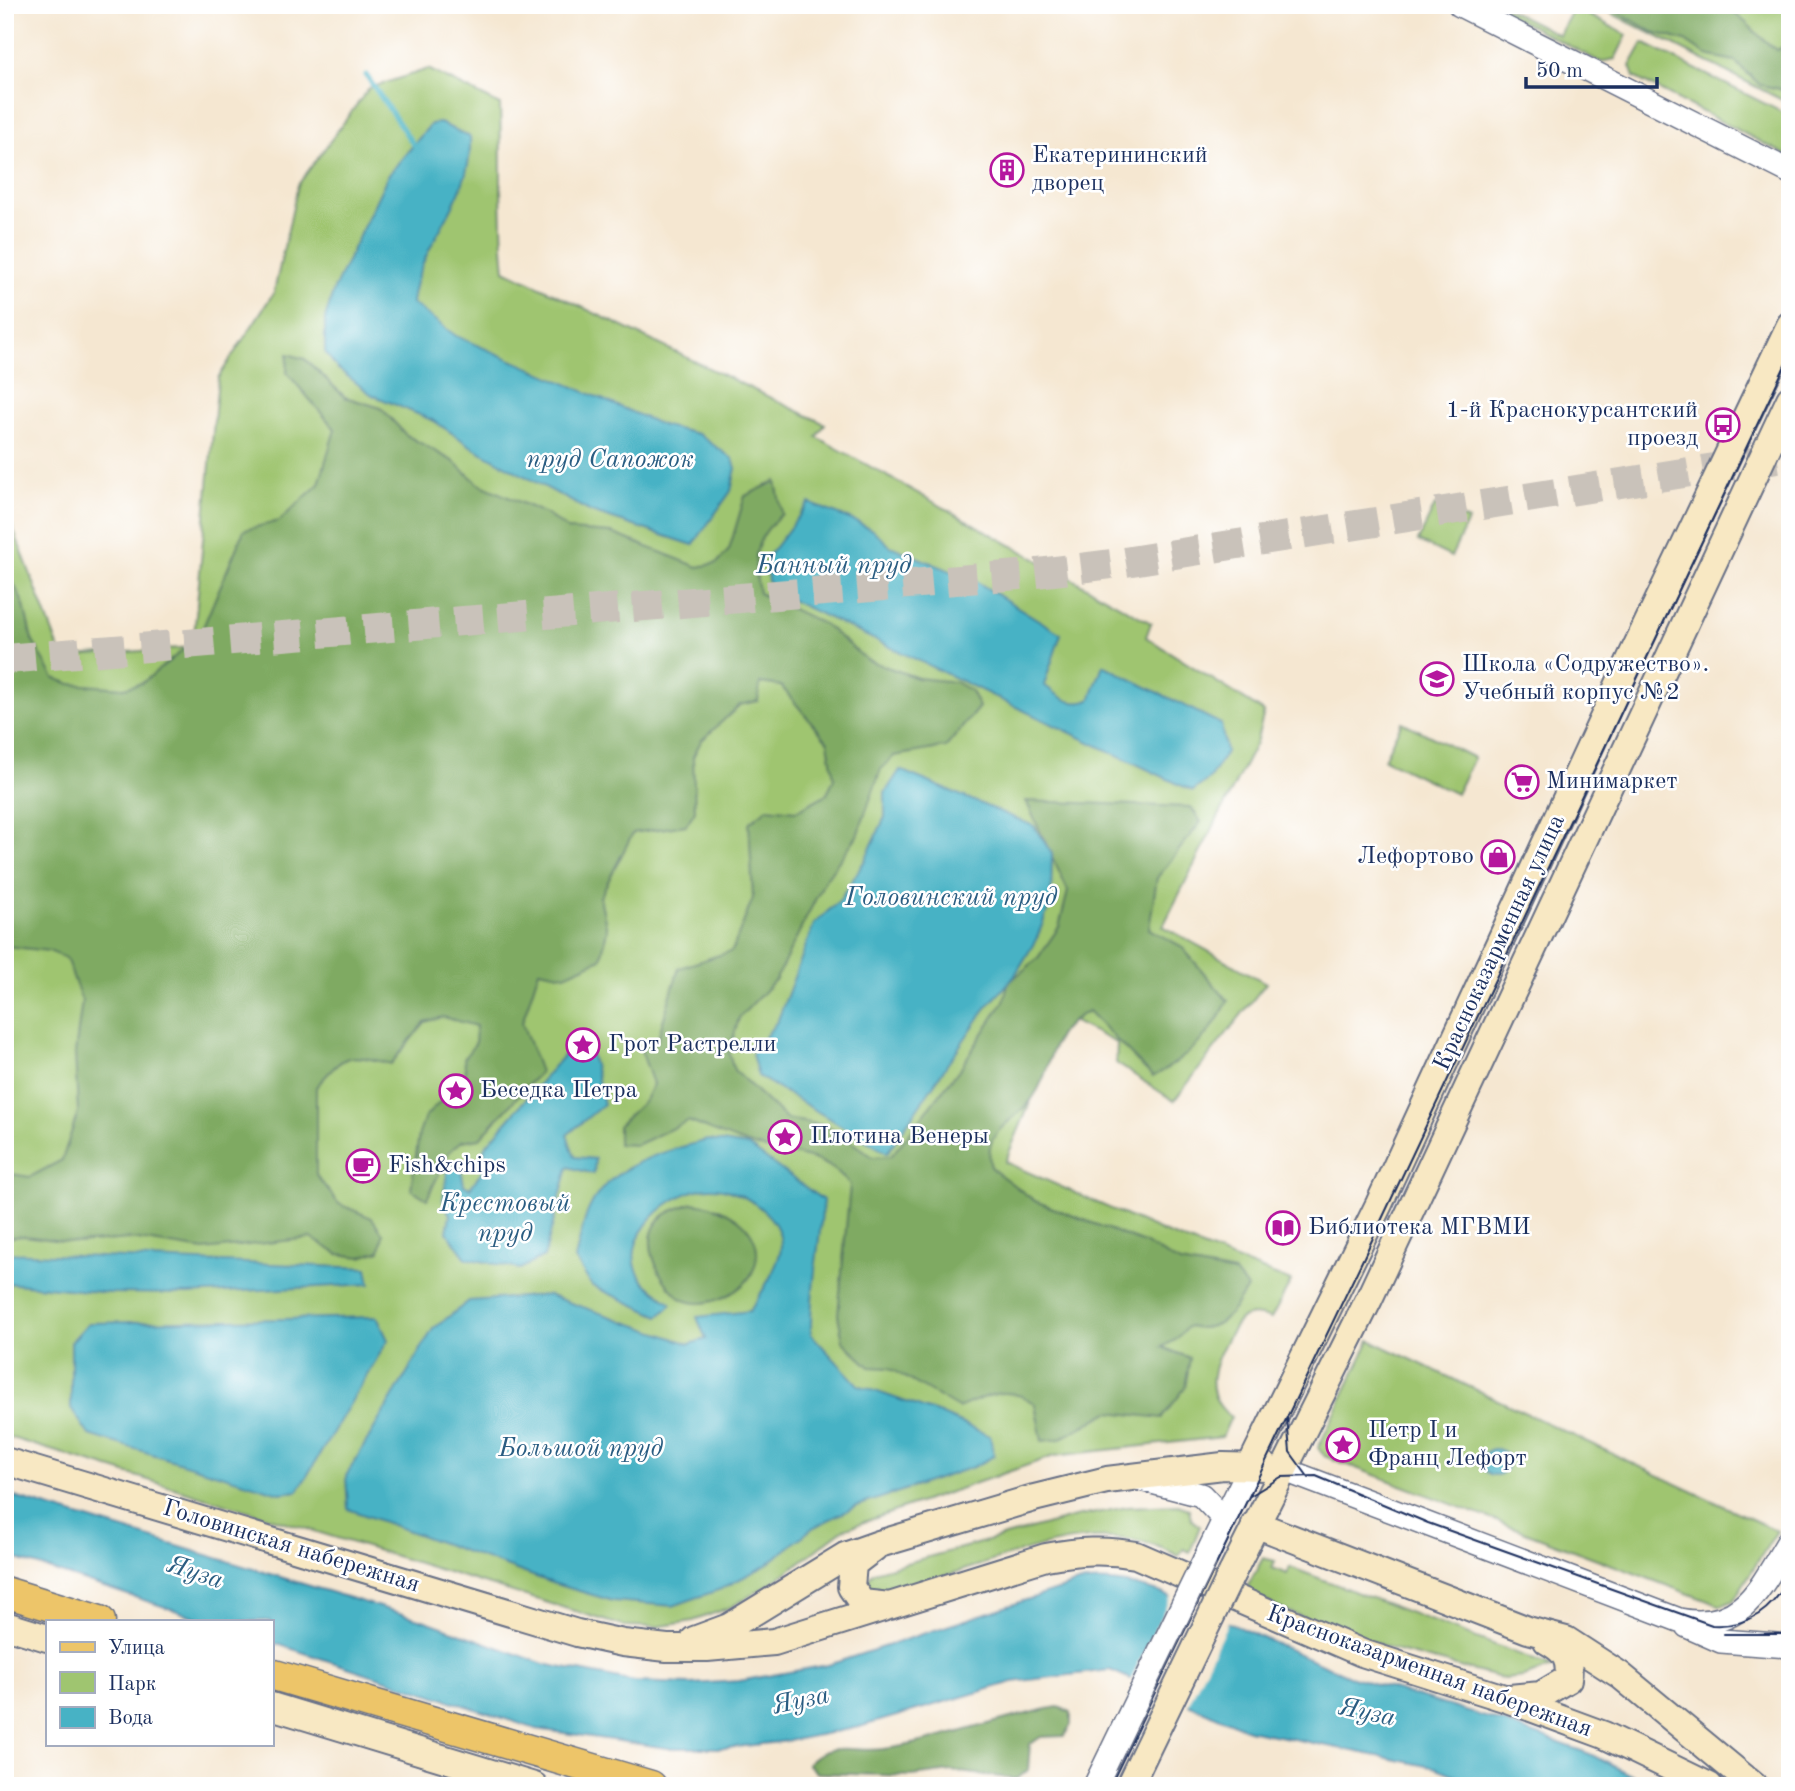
<svg xmlns="http://www.w3.org/2000/svg" width="1795" height="1791" font-family="'Old Standard TT',serif">
<style>
.green{fill:#9fc570;stroke:#5d7a67;stroke-width:2}
.forest{fill:#7faa62;stroke:#4d6c60;stroke-width:2}
.water{fill:#47b2c5;stroke:#317092;stroke-width:2}
.pier{fill:#f5e7d1}
.lines{fill:none;stroke-linecap:round;stroke-linejoin:round}
.stream{stroke:#47b2c5;stroke-width:5}
.primary-tunnel{stroke:#c9c2ba;stroke-width:30;stroke-dasharray:30 15;stroke-linecap:butt}
.tertiary-casing{stroke:#676f86;stroke-width:26}
.secondary-casing{stroke:#676f86;stroke-width:30}
.primary-casing{stroke:#676f86;stroke-width:33}
.tertiary{stroke:#fff;stroke-width:23}
.secondary{stroke:#f8e8c3;stroke-width:26}
.primary{stroke:#edc569;stroke-width:30}
.tram{stroke:#1b2f5e;stroke-width:2}
.tertiary-bridge-casing{stroke:#676f86;stroke-width:26;stroke-linecap:butt}
.secondary-bridge-casing{stroke:#676f86;stroke-width:30;stroke-linecap:butt}
.tertiary-bridge{stroke:#fff;stroke-width:23}
.secondary-bridge{stroke:#f8e8c3;stroke-width:26}
.labels{text-anchor:middle;dominant-baseline:central;stroke-width:5;stroke-linejoin:round;paint-order:stroke}
.poi-label{font-size:24px;fill:#1b2f5e;stroke:#fff;text-anchor:start}
.street-label{font-size:24px;fill:#1b2f5e;stroke:#fff}
.water-label{font-size:26px;font-style:italic;fill:#2a5d82;stroke:#fff}
</style>
<rect width="100%" height="100%" fill="#fff"/>
<filter id="ink" filterUnits="userSpaceOnUse"><feTurbulence type="fractalNoise" baseFrequency=".0143" numOctaves="2"/><feDisplacementMap in="SourceGraphic" scale="14" xChannelSelector="R" yChannelSelector="G"/><feConvolveMatrix kernelMatrix="1 2 1 2 8 2 1 2 1" color-interpolation-filters="sRGB"/></filter>
<filter id="wash" filterUnits="userSpaceOnUse"><feTurbulence type="fractalNoise" baseFrequency=".00686" numOctaves="4" result="noise"/><feDisplacementMap in="SourceGraphic" scale="28" xChannelSelector="R" yChannelSelector="G"/><feGaussianBlur stdDeviation="1.57" result="paint"/><feColorMatrix in="noise" values="0 0 0 0 0 0 0 0 0 0 0 0 0 0 0 0 0 1.4 0 .05"/><feComposite in="paint" operator="in"/></filter>
<g filter="url(#wash)">
<rect width="100%" height="100%" fill="#f5e7d1"/>
<!-- green -->
<path class="green" d="M1561,5H1570L1627,35L1615,59L1600,62L1502,11L1504,7L1559,35L1572,11Z
M1595,5H1790V104Z
M1643,43L1790,116V157L1634,77L1630,66Z
M428,69L500,105C502,160 499,216 505,270L825,424L817,437L1151,623L1146,637L1264,712L1256,743L1163,926L1266,983L1174,1101L1116,1063L1117,1043L1066,1018L1005,1162L1163,1232L1291,1281L1271,1319C1263,1316 1253,1313 1244,1317C1236,1321 1232,1331 1227,1339C1212,1366 1202,1395 1231,1417L1222,1437L1054,1456L844,1529L776,1580L731,1607L693,1621L656,1627L623,1626L5,1436V507L62,657L193,647L218,378L274,292L298,185L369,88Z
M1435,505L1468,521L1451,557L1418,541Z
M1402,722L1474,758L1456,794L1384,759Z
M1370,1340L1777,1531L1733,1601L1721,1606L1324,1456L1318,1448Z
M1178,1505L1189,1509L1191,1519L1200,1526L1190,1552L1183,1549L1179,1556C1113,1521 1046,1543 980,1565C947,1575 914,1585 881,1595H871L864,1585L873,1572L1075,1517L1127,1507Z
M1263,1558L1275,1561L1272,1568L1287,1574L1290,1567L1553,1667L1523,1677L1505,1679L1398,1651L1283,1610L1245,1591Z"/>
<!-- forest -->
<path class="forest" d="M1605,5H1734V13C1750,24 1761,40 1777,50L1790,43V98L1780,89L1760,85L1734,61L1706,55L1685,41L1653,32Z
M288,354L305,359L345,397L381,408L406,435L453,461L479,484L544,513L569,530L612,533L698,567L717,563L729,550L745,496L776,481L782,514C752,541 753,557 759,593L824,624L867,660L918,678L955,682L971,691L979,707L946,747L894,756L881,769L857,836L825,880L776,979L739,1018L729,1053L734,1070L786,1119L828,1126L873,1157L891,1156L961,1067L1004,1001L1008,983L1037,959L1059,927L1068,891L1026,801L1191,807L1201,822L1157,878L1149,929L1181,946L1228,1001C1210,1037 1187,1058 1153,1077L1088,1011C1042,1035 1057,1065 1032,1099C1012,1125 982,1129 991,1168L1035,1201L1144,1243L1180,1263L1235,1273L1247,1288C1231,1314 1221,1333 1187,1327L1177,1339L1162,1347L1190,1358L1185,1388L1162,1418L1109,1412L1060,1439L1042,1441L1035,1404C1007,1383 988,1396 958,1408L889,1368L870,1367L843,1342L838,1315L850,1185C826,1152 790,1157 754,1146C731,1139 709,1129 688,1121L636,1145L618,1144V1126L645,1100L653,1084L641,1050L657,1041L679,968L732,951L753,898L749,823L768,808L796,811L827,794L834,778L828,742L781,686L760,683L758,701L740,705L701,741L693,757L695,811L686,825L633,833L600,897L607,930L601,959L565,975L539,970L522,1023L540,1072L480,1138L462,1141L449,1152L427,1199L411,1189L419,1134L425,1117L466,1076L464,1058L475,1044L476,1026L443,1017L425,1022L391,1064C346,1053 347,1052 316,1087V1175L339,1204L372,1218L383,1234L380,1251L361,1257L338,1254L311,1238L204,1250L131,1239L77,1243L24,1236L5,1238V1173L30,1177L62,1160L78,1112L75,1053L82,1001L66,958L49,951L5,946V565L24,605L32,640L54,678L71,684L124,688L142,683L199,637L244,530L279,521L319,484L335,429L287,373Z
M692,1203C727,1205 772,1232 752,1273C742,1294 699,1314 678,1296C658,1278 638,1239 662,1217C669,1210 683,1207 692,1203Z
M1058,1707L1071,1712V1725L1064,1736L1041,1737L1030,1744L1028,1770L1017,1779L951,1771L912,1776L817,1773L807,1764C829,1739 854,1753 883,1749C939,1742 1001,1717 1058,1707Z"/>
<!-- water -->
<path class="water" d="M440,123L470,137C474,201 418,242 412,303L456,336L664,426L698,434L733,459L736,468L731,491L693,545L591,512L475,449L434,421L372,395L337,368L325,352V319L334,289L388,175L431,124Z
M809,503L857,522L874,531L890,546L977,582L1061,634L1044,685C1059,696 1071,708 1090,700L1103,665L1221,724L1226,752L1210,778L1193,791L776,593L768,581L766,559Z
M900,770L1034,826L1052,854L1051,901L1037,938L1014,977L985,1009L887,1153L758,1076L752,1054L778,1020L814,924L840,900L865,860L885,817V793Z
M575,1047L586,1048L591,1054L604,1104L567,1135L575,1157L595,1159L594,1174L568,1167L544,1257L520,1269L466,1258L447,1232L450,1215L443,1200L448,1167L460,1163L464,1185L470,1188L486,1165L484,1148L567,1051Z
M708,1140L748,1146L823,1200C820,1245 810,1288 811,1334L858,1385L940,1414L990,1436L994,1456L973,1467L857,1506L814,1527L765,1566L721,1589L673,1606L613,1601L555,1584L348,1509L346,1476L433,1329L469,1301L548,1295L690,1344L706,1339L697,1317L750,1311C760,1295 782,1262 781,1244C780,1214 739,1188 712,1188C674,1187 616,1237 640,1276C646,1287 663,1296 672,1304L659,1316L592,1286L575,1259C579,1243 582,1226 588,1211C608,1164 663,1152 708,1140Z
M5,1253L367,1268L370,1284L188,1294L110,1293L5,1283Z
M377,1317L388,1340L298,1491L280,1493L89,1435L71,1408V1342L88,1323Z
M1482 1462a13 13 0 1 1 26 0a13 13 0 1 1-26 0Z
M5,1494L426,1621L544,1664L635,1682L690,1684L739,1681L828,1665L1078,1583C1108,1579 1131,1584 1159,1592L1349,1676L1502,1722L1590,1754L1652,1786H1482L1437,1768L1248,1730L1110,1670L1013,1682L859,1727L789,1741L726,1748H667L536,1729L271,1642V1621H208L5,1555Z"/>
<!-- pier -->
<path class="pier" d="M1172,1594L1229,1620L1187,1707L1130,1681Z
M1645,1778L1656,1786H1473L1464,1782L1571,1783Z"/>
<g class="lines">
<!-- stream -->
<path class="stream" d="M366,75L413,144"/>
</g>
</g>
<g filter="url(#ink)">
<g class="lines">
<!-- primary-tunnel -->
<path class="primary-tunnel" d="M5,659L1030,574L1112,564L1790,456"/>
<defs>
<path id="tertiary" d="M1460,5L1790,172
M1285,1470L1679,1620C1743,1633 1761,1586 1790,1539
M1140,1479L1201,1495L1225,1520
M1205,1559L1250,1467
M1687,1626L1721,1641L1790,1646"/>
<path id="secondary" d="M5,1461L577,1633L623,1643L667,1648H707L774,1642L1046,1557C1078,1551 1104,1549 1136,1555L1362,1653L1504,1698L1604,1735L1709,1786
M1250,1467L1379,1204L1631,658L1790,325
M1255,1524L1528,1630L1566,1640L1620,1675L1754,1786
M874,1548L853,1564L851,1587L862,1603L890,1606
M1232,1573L1369,1299L1790,399
M5,1625L47,1638
M694,1640L729,1627L845,1556L879,1544L1034,1498L1107,1480L1223,1466L1266,1467
M1510,1698L1541,1695L1568,1679C1571,1659 1565,1651 1547,1641
M271,1706L534,1786"/>
<path id="primary" d="M5,1592L100,1621
M271,1674L651,1786"/>
</defs>
<!-- tertiary casing -->
<use href="#tertiary" class="tertiary-casing"/>
<!-- secondary casing -->
<use href="#secondary" class="secondary-casing"/>
<!-- primary casing -->
<use href="#primary" class="primary-casing"/>
<!-- tertiary -->
<use href="#tertiary" class="tertiary"/>
<!-- secondary -->
<use href="#secondary" class="secondary"/>
<!-- primary -->
<use href="#primary" class="primary"/>
<!-- tram -->
<path class="tram" d="M1287,1418L1290,1452L1309,1478
M1250,1496L1281,1477L1316,1476L1428,1523L1712,1625C1751,1627 1771,1610 1790,1578
M1724,1634H1790
M1110,1786L1364,1257L1790,355"/>
<defs>
<path id="tertiary-bridge" d="M1095,1786L1205,1559"/>
<path id="secondary-bridge" d="M1129,1786L1232,1573"/>
</defs>
<!-- tertiary-bridge casing -->
<use href="#tertiary-bridge" class="tertiary-bridge-casing"/>
<!-- secondary-bridge casing -->
<use href="#secondary-bridge" class="secondary-bridge-casing"/>
<!-- tertiary-bridge -->
<use href="#tertiary-bridge" class="tertiary-bridge"/>
<!-- secondary-bridge -->
<use href="#secondary-bridge" class="secondary-bridge"/>
</g>
</g>
<!-- icons -->
<defs>
<symbol id="building-ring" viewBox="-11 -11 22 22"><circle r="9.5" fill="#fff" stroke="#b5179e" stroke-width="1.5"/><path d="M-4-6H4V6H1V3H-1V6H-4ZM-2.5-4.3h1.7v1.8h-1.7ZM.8-4.3h1.7v1.8H.8ZM-2.5-1h1.7V.8h-1.7ZM.8-1h1.7V.8H.8Z" fill="#b5179e"/></symbol>
<symbol id="bus-ring" viewBox="-11 -11 22 22"><circle r="9.5" fill="#fff" stroke="#b5179e" stroke-width="1.5"/><path d="M-5-6H5V4H4V6H2V4H-2V6H-4V4H-5ZM-3.5-4V0h7V-4ZM-3.5 1.2v1.5H-2V1.2ZM2 1.2v1.5H3.5V1.2Z" fill="#b5179e"/></symbol>
<symbol id="school-ring" viewBox="-11 -11 22 22"><circle r="9.5" fill="#fff" stroke="#b5179e" stroke-width="1.5"/><path d="M0-5L7-2L0 1L-7-2ZM-4 1L0 2.5L4 1V4Q0 6-4 4Z" fill="#b5179e"/></symbol>
<symbol id="supermarket-ring" viewBox="-11 -11 22 22"><circle r="9.5" fill="#fff" stroke="#b5179e" stroke-width="1.5"/><path d="M-6-5.5h2.5l.6 2H6L4.5 2H-2.5L-4.4-4H-6ZM-1.5 3.2a1.3 1.3 0 1 0 .1 0ZM3 3.2a1.3 1.3 0 1 0 .1 0Z" fill="#b5179e"/></symbol>
<symbol id="shop-ring" viewBox="-11 -11 22 22"><circle r="9.5" fill="#fff" stroke="#b5179e" stroke-width="1.5"/><path d="M-5-2.5h2.3a2.7 3.5 0 0 1 5.4 0H5L5.5 6h-11ZM-1.5-2.5h3a1.5 2.3 0 0 0-3 0Z" fill="#b5179e"/></symbol>
<symbol id="sight-ring" viewBox="-11 -11 22 22"><circle r="9.5" fill="#fff" stroke="#b5179e" stroke-width="1.5"/><path d="M0-6L1.8-2.2L6-1.7L2.9 1.2L3.7 5.4L0 3.3L-3.7 5.4L-2.9 1.2L-6-1.7L-1.8-2.2Z" fill="#b5179e"/></symbol>
<symbol id="cafe-ring" viewBox="-11 -11 22 22"><circle r="9.5" fill="#fff" stroke="#b5179e" stroke-width="1.5"/><path d="M-5.5-4.5H6V0H3Q3 3.5 0 3.5H-2.5Q-5.5 3.5-5.5 0ZM3-3.2v2h1.7v-2ZM-6 4.5H4V6H-6Z" fill="#b5179e"/></symbol>
<symbol id="library-ring" viewBox="-11 -11 22 22"><circle r="9.5" fill="#fff" stroke="#b5179e" stroke-width="1.5"/><path d="M-6-4Q-3-5.5-.7-3.5V5Q-3 3-6 4ZM6-4Q3-5.5 .7-3.5V5Q3 3 6 4Z" fill="#b5179e"/></symbol>
</defs>
<g fill-rule="evenodd">
<use href="#building-ring" x="988" y="151" width="38" height="38"/>
<use href="#bus-ring" x="1704" y="406" width="38" height="38"/>
<use href="#school-ring" x="1418" y="660" width="38" height="38"/>
<use href="#supermarket-ring" x="1503" y="763" width="38" height="38"/>
<use href="#shop-ring" x="1479" y="838" width="38" height="38"/>
<use href="#sight-ring" x="564" y="1026" width="38" height="38"/>
<use href="#sight-ring" x="437" y="1072" width="38" height="38"/>
<use href="#sight-ring" x="766" y="1118" width="38" height="38"/>
<use href="#cafe-ring" x="344" y="1147" width="38" height="38"/>
<use href="#library-ring" x="1264" y="1209" width="38" height="38"/>
<use href="#sight-ring" x="1324" y="1426" width="38" height="38"/>
</g>
<g class="labels">
<!-- poi labels -->
<g class="poi-label">
<text x="1032" y="156">Екатерининский<tspan x="1032" dy="28">дворец</tspan></text>
<text x="1698" y="411" text-anchor="end">1-й Краснокурсантский<tspan x="1698" dy="28">проезд</tspan></text>
<text x="1462" y="665">Школа «Содружество».<tspan x="1462" dy="28">Учебный корпус №2</tspan></text>
<text x="1546" y="782">Минимаркет</text>
<text x="1474" y="857" text-anchor="end">Лефортово</text>
<text x="608" y="1045">Грот Растрелли</text>
<text x="480" y="1091">Беседка Петра</text>
<text x="810" y="1137">Плотина Венеры</text>
<text x="388" y="1166">Fish&amp;chips</text>
<text x="1308" y="1228">Библиотека МГВМИ</text>
<text x="1368" y="1431">Петр I и<tspan x="1368" dy="28">Франц Лефорт</tspan></text>
</g>
<!-- street labels -->
<g class="street-label">
<text transform="translate(1500 943) rotate(-65)">Красноказарменная улица</text>
<text transform="translate(291 1547) rotate(17)">Головинская набережная</text>
<text transform="translate(1429 1672) rotate(20)">Красноказарменная набережная</text>
</g>
<!-- water labels -->
<g class="water-label">
<text x="610" y="460">пруд Сапожок</text>
<text x="834" y="566">Банный пруд</text>
<text x="951" y="898">Головинский пруд</text>
<text x="505" y="1204">Крестовый<tspan x="505" dy="30">пруд</tspan></text>
<text x="581" y="1449">Большой пруд</text>
<text transform="translate(195 1573) rotate(18)">Яуза</text>
<text transform="translate(801 1701) rotate(-12)">Яуза</text>
<text transform="translate(1367 1713) rotate(12)">Яуза</text>
</g>
</g>
<!-- margin -->
<rect width="1795" height="1791" fill="none" stroke="#fff" stroke-width="28"/>
<!-- legend -->
<rect x="46" y="1620" width="228" height="126" fill="#ffffff" stroke="#a4acbf" stroke-width="2"/>
<rect x="60" y="1642" width="35" height="10" fill="#edc569" stroke="#a4acbf" stroke-width="2"/>
<text x="108" y="1654" font-size="21" fill="#1b2f5e">Улица</text>
<rect x="60" y="1672" width="35" height="21" fill="#9fc570" stroke="#a4acbf" stroke-width="2"/>
<text x="108" y="1690" font-size="21" fill="#1b2f5e">Парк</text>
<rect x="60" y="1707" width="35" height="21" fill="#47b2c5" stroke="#a4acbf" stroke-width="2"/>
<text x="108" y="1724" font-size="21" fill="#1b2f5e">Вода</text>
<!-- scale -->
<path d="M1526 77v10h131v-10" fill="none" stroke="#1b2f5e" stroke-width="3.5"/>
<text x="1536" y="77" font-size="21" fill="#1b2f5e" stroke="#ffffff" stroke-width="5" paint-order="stroke">50 m</text>
</svg>
